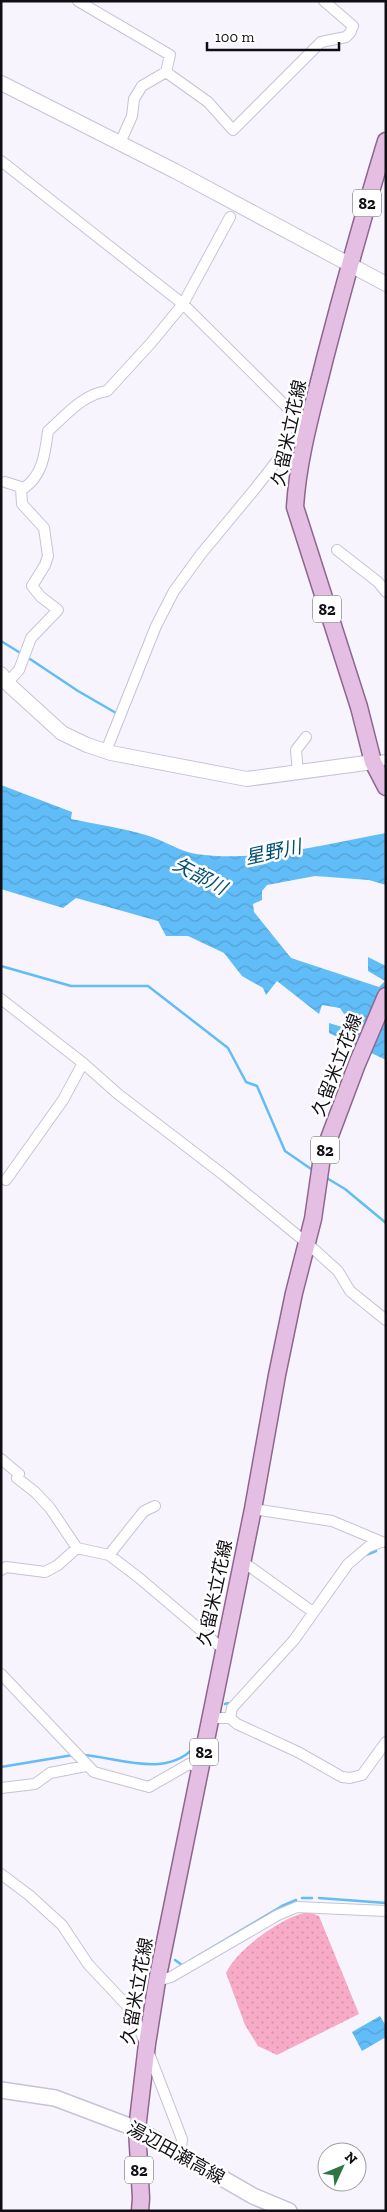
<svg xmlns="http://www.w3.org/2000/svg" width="387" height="2212" font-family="'Zilla Slab','Noto Sans JP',serif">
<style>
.grass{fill:url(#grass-dots)}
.water{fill:url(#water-waves)}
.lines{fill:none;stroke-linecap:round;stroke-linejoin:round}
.stream{stroke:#61bdf8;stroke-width:2.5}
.minor-casing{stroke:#c7c3d4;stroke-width:12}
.tertiary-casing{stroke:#c7c3d4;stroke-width:16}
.secondary-casing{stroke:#c7c3d4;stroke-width:18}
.primary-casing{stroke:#8e668e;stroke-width:19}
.minor{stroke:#fff;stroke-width:10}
.tertiary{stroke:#fff;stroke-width:14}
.secondary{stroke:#fff;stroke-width:15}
.primary{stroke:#e4bfe3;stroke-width:16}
.labels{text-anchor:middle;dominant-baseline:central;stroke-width:5;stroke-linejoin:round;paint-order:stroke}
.shield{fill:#fff;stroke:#58565a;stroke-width:1}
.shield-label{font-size:16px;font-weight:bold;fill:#100e14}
.street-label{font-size:18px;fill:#100e14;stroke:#fff}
.water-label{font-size:19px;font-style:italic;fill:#004e74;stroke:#fff}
</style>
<defs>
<pattern id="grass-dots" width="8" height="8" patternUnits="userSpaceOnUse" patternTransform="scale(1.25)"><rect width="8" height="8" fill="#f8abc6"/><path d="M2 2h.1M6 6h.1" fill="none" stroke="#d492a9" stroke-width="1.8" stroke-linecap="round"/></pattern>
<pattern id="water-waves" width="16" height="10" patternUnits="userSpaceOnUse" patternTransform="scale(1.25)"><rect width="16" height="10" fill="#61bdf8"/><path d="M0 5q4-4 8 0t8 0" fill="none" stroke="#53a1d4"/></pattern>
</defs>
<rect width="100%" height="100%" fill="#f7f4fe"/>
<!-- grass -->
<path class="grass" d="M309,1912L319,1916L359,2014L277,2055L258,2046L245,2025L226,1973C236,1950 284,1915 309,1912Z"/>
<!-- water -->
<path class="water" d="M1,785L72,812L71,819C96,824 122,828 146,835C164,840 178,851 196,854C257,863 326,844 386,833V885L369,880L315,876L267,885L262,891V900L253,904L254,912L291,958L379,987L385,981L368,971V957L386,966V1060L329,1033V1023L362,1033L363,1028L348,1020L340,1008L322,1005L319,1014L277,981L266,995L263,988L242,976L224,953L188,936H166L158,921L76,898L63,908L1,889Z
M380,2016L386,2026V2037L362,2051L352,2032Z"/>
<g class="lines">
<!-- stream -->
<path class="stream" d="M1,641L22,654
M27,657L78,691L116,713
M1,966L71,986H148L228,1048L246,1082L257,1086L285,1151L314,1171
M325,1177L345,1189L386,1223
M385,1547H386
M366,1555L376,1551
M225,1704L228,1703
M84,1755C121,1758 170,1780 198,1743
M1,1767L73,1755
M302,1898H312
M319,1898L386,1903
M175,1960L182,1965
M191,1960L282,1906L296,1900"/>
<defs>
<path id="minor" d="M78,1L170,55L166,72
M120,143L132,116L134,99L142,86L166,72L208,102L233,130L321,42L346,37L350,33L353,26L324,1
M1,161L183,304L309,429
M5,482L24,488C43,475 45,453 48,431C65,416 83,394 107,391L151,343L183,304L230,217
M337,550L378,582L386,592
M7,683L19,670L31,638L58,610L41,597L32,586L45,565L48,556L44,528L22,504L21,488
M106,751L156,626L174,591L201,554L254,490L305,425
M373,762L386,760
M298,773L296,750L306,737
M1,999L83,1063L118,1094L225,1176L308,1244L338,1271L350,1291L386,1320
M6,1180L63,1100L83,1063
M1,1459L19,1474L17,1478L35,1492L50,1508L77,1548L109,1555L138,1577L223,1649
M253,1509L332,1521L382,1542
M109,1555L144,1511L155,1506
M242,1561L313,1612
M1,1570L6,1567L45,1572L58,1565L77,1548
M1,1674L94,1772L149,1787L189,1764L201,1768
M211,1718H230L232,1708L294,1640L348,1564L368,1547L381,1542
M230,1718L237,1724L298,1752L342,1777L350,1778L362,1775L386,1742
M1,1788L35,1784L50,1773L86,1766
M1,1874L29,1895L62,1925L88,1964L133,2012L182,2139L180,2155
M157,1981L171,1977L278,1915L297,1907L386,1911"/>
<path id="tertiary" d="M1,83L175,171L386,284
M1,674L7,683L62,733L87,745L111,753L247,779L373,762"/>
<path id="secondary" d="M1,2090L55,2098L137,2129L253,2196L289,2211"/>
<path id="primary" d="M386,141C364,213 344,285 325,358C313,407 298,457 295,507L359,707L373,762L386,787
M140,2211L141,2198L137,2129L147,2044L157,1981L253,1509L277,1375L294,1293L313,1219L322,1157L357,1064L386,996"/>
</defs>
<!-- minor casing -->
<use href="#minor" class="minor-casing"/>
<!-- tertiary casing -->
<use href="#tertiary" class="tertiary-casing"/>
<!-- secondary casing -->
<use href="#secondary" class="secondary-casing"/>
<!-- primary casing -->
<use href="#primary" class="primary-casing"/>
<!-- minor -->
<use href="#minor" class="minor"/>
<!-- tertiary -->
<use href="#tertiary" class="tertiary"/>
<!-- secondary -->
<use href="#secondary" class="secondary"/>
<!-- primary -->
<use href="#primary" class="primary"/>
</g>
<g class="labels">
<!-- shield labels -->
<g class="shield">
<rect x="353" y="189.5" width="28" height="27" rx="4"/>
<rect x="313" y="595.5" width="28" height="27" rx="4"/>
<rect x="311" y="1136.5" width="28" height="27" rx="4"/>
<rect x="190" y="1738.5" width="28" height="27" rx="4"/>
<rect x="125" y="2156.5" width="28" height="27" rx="4"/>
</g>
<g class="shield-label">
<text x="367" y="203">82</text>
<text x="327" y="609">82</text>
<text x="325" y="1150">82</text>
<text x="204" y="1752">82</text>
<text x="139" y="2170">82</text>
</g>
<!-- street labels -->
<g class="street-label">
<text transform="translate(289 433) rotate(-78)">久留米立花線</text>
<text transform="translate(337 1065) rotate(-69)">久留米立花線</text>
<text transform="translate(215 1593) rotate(-78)">久留米立花線</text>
<text transform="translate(137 1991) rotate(-80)">久留米立花線</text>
<text transform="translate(176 2153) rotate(29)">湯辺田瀬高線</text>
</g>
<!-- water labels -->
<g class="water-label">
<text transform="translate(273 852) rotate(-12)">星野川</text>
<text transform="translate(200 876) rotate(28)">矢部川</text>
</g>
</g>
<!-- border -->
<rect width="387" height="2212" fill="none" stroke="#100e14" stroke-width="5"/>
<!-- north arrow -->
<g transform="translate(342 2167) rotate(46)"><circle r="24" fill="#ffffff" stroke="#9f9fa1"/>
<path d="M0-4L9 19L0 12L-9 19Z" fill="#2d7643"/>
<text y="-8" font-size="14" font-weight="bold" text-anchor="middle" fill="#100e14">N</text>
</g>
<!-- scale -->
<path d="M207 42v8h132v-8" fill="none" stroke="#100e14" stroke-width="2.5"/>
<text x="215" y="42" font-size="15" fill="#100e14" stroke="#ffffff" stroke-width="4" paint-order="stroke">100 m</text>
</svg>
